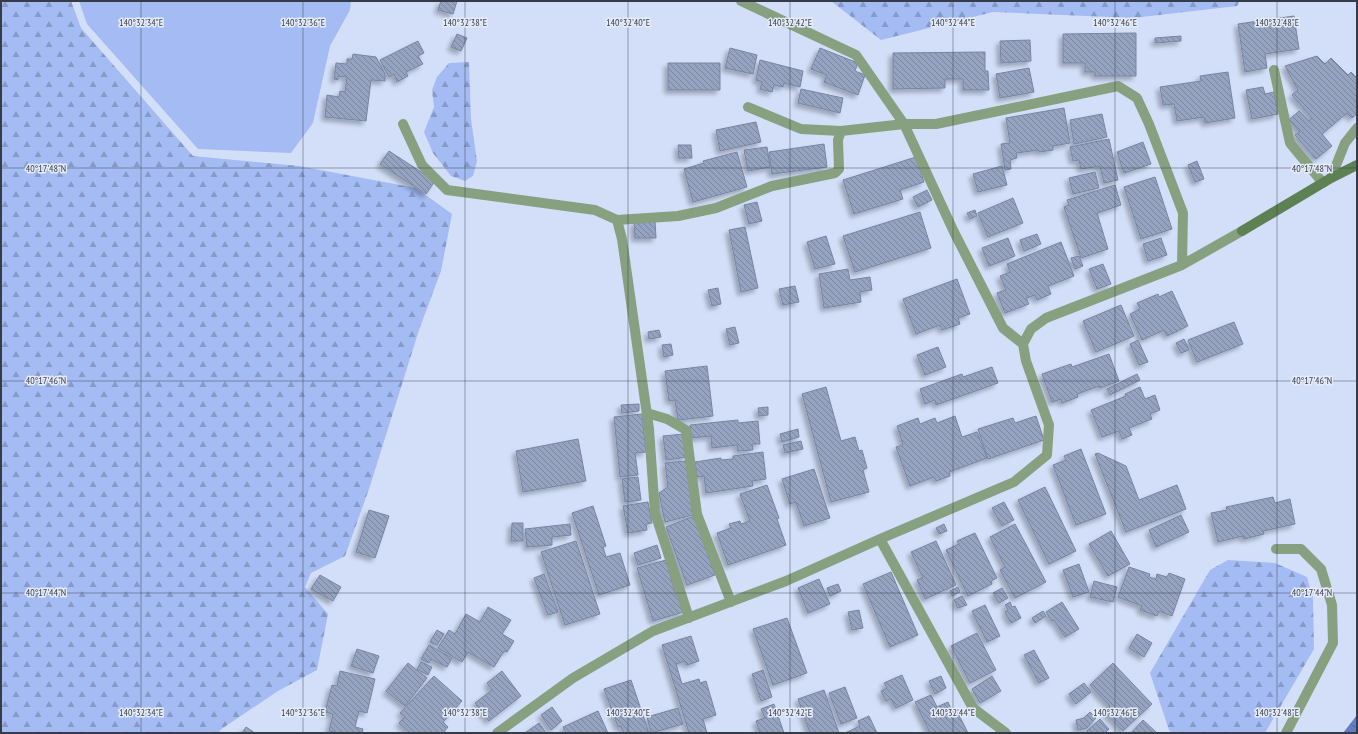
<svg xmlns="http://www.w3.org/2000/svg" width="1358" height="734" font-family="'PT Sans Narrow',sans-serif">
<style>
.green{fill:#a4bbf3}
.forest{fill:url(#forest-firs)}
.water{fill:url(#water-waves)}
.building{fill:url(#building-back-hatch);stroke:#7885a2;filter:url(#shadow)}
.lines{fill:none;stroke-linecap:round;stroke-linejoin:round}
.street{stroke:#87a080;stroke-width:10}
.secondary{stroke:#5d8152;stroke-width:10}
.ticks{fill:none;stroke:#363b48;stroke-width:1;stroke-opacity:0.45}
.ticks-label{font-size:10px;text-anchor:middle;fill:#363b48;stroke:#e6ecf9;stroke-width:3;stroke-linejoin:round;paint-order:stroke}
</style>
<defs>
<pattern id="forest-firs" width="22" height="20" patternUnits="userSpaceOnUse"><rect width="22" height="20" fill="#a4bbf3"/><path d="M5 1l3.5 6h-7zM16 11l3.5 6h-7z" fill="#8699c7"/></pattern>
<pattern id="water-waves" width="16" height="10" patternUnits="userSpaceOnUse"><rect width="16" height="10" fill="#627ec8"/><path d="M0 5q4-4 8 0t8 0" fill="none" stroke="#5268a4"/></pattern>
<pattern id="building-back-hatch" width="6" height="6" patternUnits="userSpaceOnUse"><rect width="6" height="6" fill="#95a2c0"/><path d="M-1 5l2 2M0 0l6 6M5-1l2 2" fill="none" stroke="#7a859e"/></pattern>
<filter id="shadow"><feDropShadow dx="-3.5" dy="3.5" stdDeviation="2" flood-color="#0004"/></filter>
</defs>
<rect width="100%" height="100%" fill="#d3dff9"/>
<!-- green -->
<path class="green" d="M79,1H351L350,10L330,46L313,123L291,153L198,149L87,24Z"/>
<!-- forest -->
<path class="forest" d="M1,1H71L81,28L193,156L299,166L416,188L452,214L441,271L419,330L370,486L345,556L311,573L305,587L328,614L317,670L278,691L220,730V733H1Z
M831,1H1240L1237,6L1133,18L993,12L881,40Z
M469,62L471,119L477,161L473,176L465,181L451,176L433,153L424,132L434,107L432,90L437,77L449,63Z
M1228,560L1275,563L1307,577L1313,599L1314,649L1265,733H1172L1169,730L1150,673L1210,570Z"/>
<!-- water -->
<path class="water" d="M1357,715V733H1343Z"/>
<!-- building -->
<path class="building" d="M441,1H457L453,14L438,10Z
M1294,16L1299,49L1265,54L1267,68L1245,72L1238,24Z
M1136,33V76H1095V72H1085V63H1063V34Z
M457,34L467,38L461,51L451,47Z
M1181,36V41L1155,43V38Z
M1030,40L1031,61L1001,63L1000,41Z
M418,41L424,53L418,56L423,64L406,72L408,76L397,82L394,74L389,77L380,60Z
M730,48L757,55L753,74L725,68Z
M820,48L858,63L855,71L865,75L858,95L824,82L827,75L811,69Z
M985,52V71H988L989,90H963V79H945V88L893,89V53Z
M353,54L376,57L385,74V81L371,80L366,121L325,117L327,95L339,97L340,91L345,92L347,77L338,76V80L334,79L336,63L347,64V59H352Z
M1317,56L1325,64L1331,58L1348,75L1351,72L1357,78V114L1352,118L1347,113L1322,134L1332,146L1316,159L1295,135L1300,132L1289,120L1299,111L1309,121L1312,118L1292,95L1298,90L1285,66Z
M760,60L803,71L800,87L784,83L783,87L774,85L772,92L760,89L762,82L756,80Z
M668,63H720V90H668Z
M1029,68L1034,92L1000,98L996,74Z
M1228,72L1235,118L1205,123L1204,117L1177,121L1174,104L1163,105L1160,87L1201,81L1200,76Z
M1263,87L1265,94L1274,92L1278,114L1252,119L1246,90Z
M801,89L843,98L840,113L798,103Z
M1064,108L1070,143L1053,146V150L1039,152V150L1016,153L1017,158L1010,160L1011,169L1005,170L1001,144L1010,143L1006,118Z
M1102,114L1107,137L1074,144L1070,120Z
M756,122L761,142L720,151L716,130Z
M1109,139L1118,180L1104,183L1100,166L1081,169L1079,160L1073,161L1070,147Z
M1143,142L1151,164L1124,173L1117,152Z
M824,144L827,167L772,174L769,152Z
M678,145H691L692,158H679Z
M767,147L770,167L748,171L744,150Z
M389,151L435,181L426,194L380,164Z
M737,152L747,187L693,202L684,169L704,163L703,161Z
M916,157L924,182L900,190L903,199L854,214L843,180Z
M1197,161L1204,179L1195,182L1188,165Z
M1002,166L1007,185L978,192L973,174Z
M1095,172L1099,188L1073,194L1069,178Z
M1155,177L1172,229L1141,239L1124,187Z
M1115,185L1121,205L1097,213L1108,249L1081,258L1064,207L1069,205L1067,200Z
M927,190L932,200L918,207L913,197Z
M1013,198L1023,223L988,237L978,213Z
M757,202L762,221L749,224L744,205Z
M975,210L977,216L970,219L967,213Z
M920,212L931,248L855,272L843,236Z
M655,221L656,238H635L634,222Z
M745,227L758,288L741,292L729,230Z
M1037,234L1041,244L1024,251L1020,240Z
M826,236L835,264L815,269L807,242Z
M1008,238L1015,256L989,266L982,248Z
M1161,238L1167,255L1148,261L1143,244Z
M1061,242L1074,276L1048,286L1051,294L1037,300L1035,295L1026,298L1029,304L1005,313L997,293L1006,290L1000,276L1010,272L1007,264Z
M1079,256L1083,266L1075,269L1071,258Z
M1103,264L1111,284L1097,289L1089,269Z
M848,269L850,280L870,277L872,290L860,292L861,302L824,308L819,274Z
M957,279L970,314L958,318L960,324L942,330L940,325L916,334L903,299Z
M795,286L799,302L783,305L779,289Z
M718,288L721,304L712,306L708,290Z
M1172,291L1188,326L1167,336L1164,330L1142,340L1130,314L1140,309L1137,303L1158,294L1159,297Z
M1121,305L1134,336L1096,352L1083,321Z
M1234,322L1243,344L1197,362L1188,340Z
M735,327L739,343L730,345L726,329Z
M659,330L661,337L649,339L648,332Z
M1184,339L1189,350L1181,353L1176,343Z
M1138,340L1148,362L1139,365L1130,344Z
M671,344L673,355L664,357L662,345Z
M938,347L946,367L925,375L917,355Z
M1109,354L1119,381L1100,388L1099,386L1077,394L1078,397L1062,403L1061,399L1052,402L1042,374L1071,364L1072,367Z
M707,366L713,416L678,420L675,400L669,401L665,371Z
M992,367L998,383L936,405L935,400L925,404L920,389L962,374L963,377Z
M1137,374L1140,380L1110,395L1107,389Z
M826,387L841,441L855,437L859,451L862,450L867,468L863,470L869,492L831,502L802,394Z
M1140,387L1145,399L1155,395L1160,410L1150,414L1152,419L1129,428L1132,435L1122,439L1119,431L1102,437L1091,410L1126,396L1125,394Z
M639,404V411L622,413L621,405Z
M768,407V415L759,416L758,408Z
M642,414L646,452L635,453L638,475L620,477L614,417Z
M955,416L962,437L977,432L987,458L949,472L950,476L936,481L934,477L910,486L896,447L903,445L897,426L918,418L920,424L935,418L937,423Z
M1036,416L1044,440L988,459L978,429L1013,418L1015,423Z
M738,420V423L758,421L760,444H752L753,450L738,451L737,445L712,448L711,436L691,438L690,425Z
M798,429L799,437L782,442L780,434Z
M684,434L687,457L666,460L663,436Z
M578,439L586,481L523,492L516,451Z
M801,441L803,449L785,453L783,445Z
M1081,449L1106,514L1076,525L1053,465L1066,460L1064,456Z
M763,452L766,479L752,481L753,486L706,493L704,476L697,477L695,462L721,458V460L733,459V456Z
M1098,453L1126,466L1139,500L1177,485L1186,509L1126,532L1095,454Z
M686,461L693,515L665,522L659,493L668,487L665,463Z
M814,469L830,518L804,526L796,502L790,504L782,479Z
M638,477L641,500L625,502L622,479Z
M767,485L779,518L777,519L786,545L728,565L717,533L731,528L729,524L740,521L741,524L750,521L740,494Z
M1045,487L1076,551L1049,564L1018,500Z
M1273,497L1275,503L1290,499L1295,524L1263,531L1264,534L1244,539L1243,536L1218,542L1211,513L1227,510L1226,507Z
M648,502L652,523L646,524L647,530L628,533L623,506Z
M1004,502L1014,520L1002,526L992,508Z
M593,506L606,546L603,547L606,557L620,553L630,585L599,595L572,513Z
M369,510L389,516L375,558L356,552Z
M1181,515L1189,532L1156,547L1149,530Z
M694,516L715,575L687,585L666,527Z
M512,523H523V541H511Z
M570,524L571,535L552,537V545L527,547L525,529Z
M944,524L947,531L939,534L936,528Z
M1015,524L1046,582L1015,598L1000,570L1005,567L990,537Z
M1111,531L1130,564L1108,576L1089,544Z
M975,533L997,578L991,581L992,584L968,596L946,550L959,544L957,541Z
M576,541L600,614L565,625L541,552Z
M936,541L956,585L925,599L917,580L923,578L911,552Z
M657,545L661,558L638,565L634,553Z
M666,560L676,596L679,595L684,612L653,621L637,568Z
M1079,564L1089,592L1073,597L1063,570Z
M1129,567L1150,574L1149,577L1156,579L1157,574L1167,577L1169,573L1185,579L1172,616L1159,611L1157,616L1140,610L1142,606L1118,597Z
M891,572L918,635L890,647L863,584Z
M544,574L558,612L548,615L534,578Z
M320,575L341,587L333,601L311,589Z
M819,579L830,604L808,613L798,588Z
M1094,581L1117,587L1113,602L1090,597Z
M838,584L841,591L830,596L827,588Z
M958,587L960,592L952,596L950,591Z
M1002,588L1008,598L999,603L993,593Z
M962,596L967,605L958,608L954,600Z
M1010,602L1012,607L1015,606L1021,618L1011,623L1005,612L1008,610L1005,605Z
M1062,602L1079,629L1065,637L1054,620L1052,621L1046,612Z
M985,605L1000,636L987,642L972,611Z
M488,607L511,620L502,634L514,641L507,652L504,651L494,667L468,652L462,662L438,648L449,630L455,634L466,614L480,622Z
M859,610L863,628L852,630L848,612Z
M1043,611L1046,616L1035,623L1032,618Z
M787,618L807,673L773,685L753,629Z
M437,630L444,634L437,645L430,642Z
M977,633L996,670L970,683L951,646Z
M1137,634L1152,643L1144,657L1129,648Z
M691,636L699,661L687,665L685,661L676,664L682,684L699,679L700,683L706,681L716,715L703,719L707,733H689L662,645Z
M429,645L452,658L447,667L431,659L429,663L421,659Z
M357,649L379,656L373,673L351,666Z
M1034,650L1049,678L1039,683L1024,655Z
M421,662L432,667L428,675L417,669Z
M408,663L427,678L405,706L386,691Z
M1113,663L1152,704L1123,731L1104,711L1110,706L1090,685Z
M763,670L772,697L761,701L752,674Z
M340,671L375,679L367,713L359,711L355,727L363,729L362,733H339L329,731L333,714L325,712L332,685L337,686Z
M502,671L521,696L489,721L475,703L492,690L487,683Z
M902,675L913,700L896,708L891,699L886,701L881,691L887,688L884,683Z
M434,676L462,701L443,722L448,727L443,733H410L399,723L405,717L400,713Z
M941,676L946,688L935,694L929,681Z
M992,676L1001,691L980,703L972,689Z
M631,680L649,733H624L621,726L618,727L604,689Z
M1084,683L1091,692L1076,704L1069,694Z
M845,687L857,718L841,724L829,693Z
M824,690L839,733H810L798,699Z
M931,695L937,707L948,702L952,711L956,709L968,733H930L915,702Z
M774,704L784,733H760L756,721L765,718L761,709Z
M552,707L562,721L551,730L541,715Z
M678,708L683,724L651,733L647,717Z
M598,711L608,733H566L563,727Z
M1090,712L1096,718L1087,728L1078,730L1076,720L1084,718Z
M869,716L877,733H845L860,726L858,721Z
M1100,719L1109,729L1105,733H1089L1087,731Z
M1143,720L1157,733H1131Z
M539,723L546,733H525Z
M246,727L255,733H242Z"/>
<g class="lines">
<!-- street -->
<path class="street" d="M1274,70L1290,143L1323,183
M748,107L801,129L841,131L904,124H936L1118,86L1137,98L1149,124L1183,213L1182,265
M403,124L422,165L447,190L595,210L617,220L622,239L649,429L655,513L689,618
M1331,178L1345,143L1357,128
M617,220L678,216L716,208L772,186L835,173L839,169L838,140L841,131
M1023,344L1031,329L1046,318L1182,265L1242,231
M647,413L667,419L686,430L697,514L731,602
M880,539L973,708L1006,733
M1276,549H1301L1321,569L1332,605L1333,643L1286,733
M497,733L573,678L653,631L786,581L880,539L1014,482L1047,455L1049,425L1026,361L1023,344L1003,328L954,232L904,124L856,55L741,1"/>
<!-- secondary -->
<path class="secondary" d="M1242,231L1331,178L1357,165"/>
</g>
<!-- ticks -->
<path class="ticks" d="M141,1V733M303,1V733M465,1V733M628,1V733M790,1V733M953,1V733M1115,1V733M1277,1V733M1,168H1357M1,381H1357M1,593H1357"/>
<g class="ticks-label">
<text x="141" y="26">140°32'34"E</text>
<text x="303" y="26">140°32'36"E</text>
<text x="465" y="26">140°32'38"E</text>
<text x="628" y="26">140°32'40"E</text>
<text x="790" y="26">140°32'42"E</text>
<text x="953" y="26">140°32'44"E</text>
<text x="1115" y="26">140°32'46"E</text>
<text x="1277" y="26">140°32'48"E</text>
<text x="46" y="172">40°17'48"N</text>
<text x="1312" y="172">40°17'48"N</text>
<text x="46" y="384">40°17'46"N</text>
<text x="1312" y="384">40°17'46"N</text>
<text x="46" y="596">40°17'44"N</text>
<text x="1312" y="596">40°17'44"N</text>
<text x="141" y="716">140°32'34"E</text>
<text x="303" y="716">140°32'36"E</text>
<text x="465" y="716">140°32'38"E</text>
<text x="628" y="716">140°32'40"E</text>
<text x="790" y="716">140°32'42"E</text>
<text x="953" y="716">140°32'44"E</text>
<text x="1115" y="716">140°32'46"E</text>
<text x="1277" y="716">140°32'48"E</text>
</g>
<!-- border -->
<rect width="1358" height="734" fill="none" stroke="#363b48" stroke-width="4"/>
</svg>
